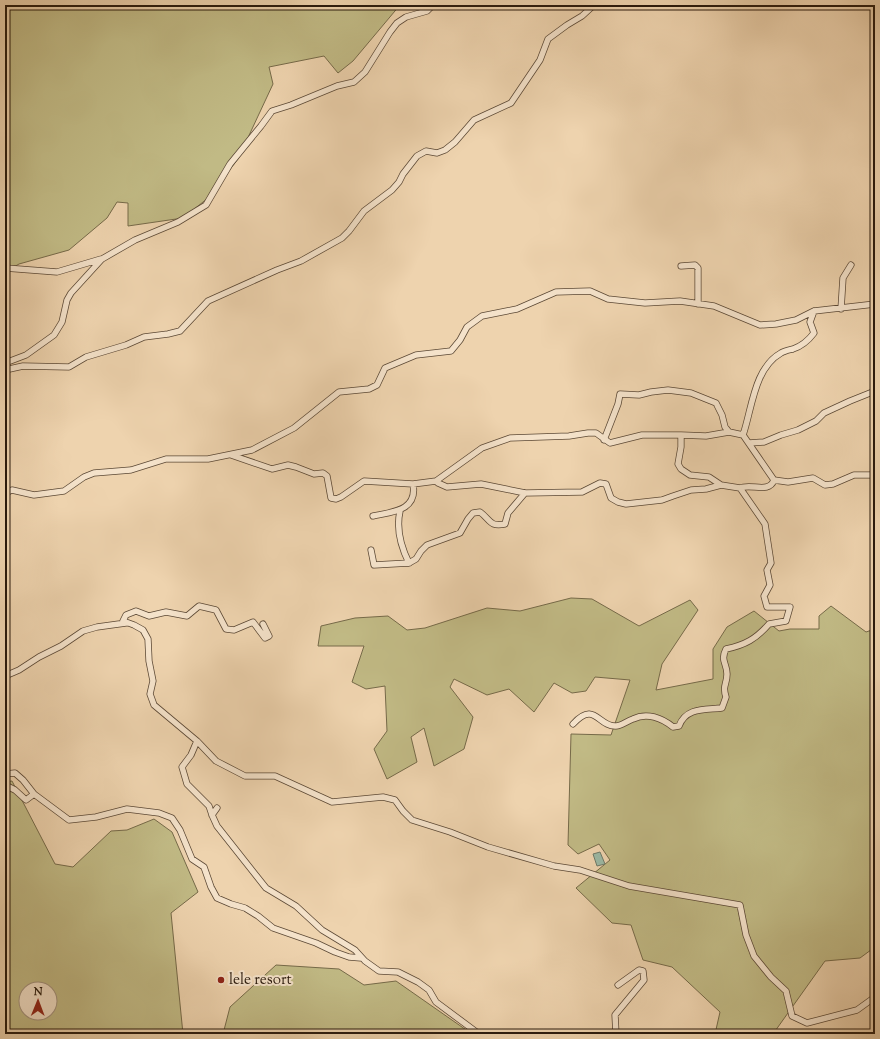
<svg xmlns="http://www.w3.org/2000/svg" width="880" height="1039" font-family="'Sorts Mill Goudy',serif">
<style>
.green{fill:#c1ba85;stroke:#766a49;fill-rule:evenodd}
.water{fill:#9bb9a5;stroke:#6e7968}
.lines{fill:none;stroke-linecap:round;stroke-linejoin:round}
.minor-casing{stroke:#5b4835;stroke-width:7}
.minor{stroke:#f4e2ca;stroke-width:5.5}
.poi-dot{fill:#8f2418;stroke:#f4e2ca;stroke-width:1.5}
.labels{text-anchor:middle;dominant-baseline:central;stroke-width:4;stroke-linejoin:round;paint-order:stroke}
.poi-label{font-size:15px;fill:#2a1a0d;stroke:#f4e2ca;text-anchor:start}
</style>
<rect width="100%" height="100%" fill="#eed3ae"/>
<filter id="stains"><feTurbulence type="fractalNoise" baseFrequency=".005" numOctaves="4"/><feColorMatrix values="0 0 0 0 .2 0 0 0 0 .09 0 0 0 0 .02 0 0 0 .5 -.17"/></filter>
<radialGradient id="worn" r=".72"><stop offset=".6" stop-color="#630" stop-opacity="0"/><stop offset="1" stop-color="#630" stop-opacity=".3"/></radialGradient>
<!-- green -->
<path class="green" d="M5,5H400L353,61L338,73L324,56L269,67L273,84L238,159L208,198L183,218L128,226V203L117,202L107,218L69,250L19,264L5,272Z
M571,598L592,599L639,626L690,600L698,610L662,664L656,690L713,679V649L727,627L754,611L779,631L790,629H819V616L831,606L866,632L875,629V947L860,958L825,961L773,1034H715L720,1012L672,967L643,960L631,925L612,923L576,888L610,860L599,844L578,854L568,845L571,734L611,735L630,680L595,677L586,691L572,693L554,683L534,712L509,689L487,695L454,679L450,687L473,717L464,749L434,766L424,728L411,737L417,762L387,779L374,749L387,731L385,686L366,689L352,682L364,646H318L321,626L355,618L388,616L407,630L425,628L487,608L520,611Z
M12,781L55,864L73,867L111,831L127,830L154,819L172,832L198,892L171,913L183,1034H5V782ZM26,989H50V1013H26Z
M276,965L339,969L364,985L396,981L472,1034H223L230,1007Z"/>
<!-- water -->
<path class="water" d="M600,852L605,864L597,866L593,854Z"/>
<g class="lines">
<defs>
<path id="minor" d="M681,266L695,265L698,268V304
M5,268L57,272L101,259
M841,309L843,278L851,265
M5,363L26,355L54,335L62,322L67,300L71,293L102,259L135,240L178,222L206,205L230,164L261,126L272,111L291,105L337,86L354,82L365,72L390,32L397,23L406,17L427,11L433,5
M5,370L23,366L69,367L86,357L126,345L144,337L168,334L180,331L208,301L277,270L301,261L342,238L349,231L364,211L392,190L399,182L403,174L417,156L426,151L437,153L445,150L455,142L474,120L511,103L540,60L548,39L567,25L582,16L594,5
M743,435C752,409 754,368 781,353C784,351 789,350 793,349C802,346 808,341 814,333L810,322L814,311
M604,440L618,404L620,394L639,395L651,392L668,390L691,393L716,403L722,415L725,427L729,432
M749,443L764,442L781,435L798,430L816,421L824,413L850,401L875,391
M231,455L272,469L288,465L296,467L314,474L323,473L327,476L331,498L336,499L341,497L364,481L413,484L436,481L482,448L510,438L569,436L588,433H596L610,443L642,435H681L706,436L729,432L743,435L774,480L788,482L813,478L825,485L833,484L854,475H875
M436,481L438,483L447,487L481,484L525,493L582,492L600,483L606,484L611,498L618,502L626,504L662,500L673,496L691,490L706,489L721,485
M740,488C751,483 769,494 774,480
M5,493L12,490L34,495L64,491L84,477L94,473L131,470L166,459H208L252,450L294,428L339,392L369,389L377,385L385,368L416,355L451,351L460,340L467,327L482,316L517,309L556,292L590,291L608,299L645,303L680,301L714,306L760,325L776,324L796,320L814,311L875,304
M373,516C392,512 418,511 413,484
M371,550L374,565L409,563C401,547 396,529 400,511
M409,563L416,559L421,551L427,545L460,533L468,519L473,513L480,512C491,520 489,527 505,524L508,513L525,493
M263,624L269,636L265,638L253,622L234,630L226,629L216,610L199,606L187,616L166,612L149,616L136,611L126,615L123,621L134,625L143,630L148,639L149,661L153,681L150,694L154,705L197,741L216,761L245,776H275L332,802L383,797L395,800L403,811L412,820L450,832L488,847L554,866L580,870L629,886L740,905L746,935L754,956L771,977L786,991L792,1016L807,1023L857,1010L875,997
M5,676L19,670L39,657L61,646L83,631L97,627L126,623
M573,724C595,700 598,727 616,726C621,726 627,721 633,719C647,712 662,718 673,727L679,726C686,707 705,710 722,708L726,697C722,685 727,685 727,674C727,663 720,661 726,649C745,645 756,639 769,624L786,621L790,607H767L764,596L770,585L767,570L771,563L765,524L740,488L721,485L709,477L690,475L681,469L678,464L681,447V435
M197,741L191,755L182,767L187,784L209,806L212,815L217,826L266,888L296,906L322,930L355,950L365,961L379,971L398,972L418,982L429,990L436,1002L479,1034
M5,774L15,773L23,780L34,794L69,820L96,817L127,809L159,813L172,818L180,830L192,859L204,867L211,887L217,898L231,904L245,908L258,916L273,928L316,943L335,952L349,957L361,958
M5,785L15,790L26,800L34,794
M212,815L217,808
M616,1034L615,1015L644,980L643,971L639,970L618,985"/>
</defs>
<!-- minor casing -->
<use href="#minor" class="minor-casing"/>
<!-- minor -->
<use href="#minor" class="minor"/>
</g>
<!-- markers -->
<circle class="poi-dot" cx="221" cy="980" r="4"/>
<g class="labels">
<!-- poi labels -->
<g class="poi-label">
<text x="229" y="980">lele resort</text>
</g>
</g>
<!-- margin -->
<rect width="880" height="1039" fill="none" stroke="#eed3ae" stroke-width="20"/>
<rect x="6" y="6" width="868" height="1027" fill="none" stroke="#2a1a0d" stroke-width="2"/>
<rect x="10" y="10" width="860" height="1019" fill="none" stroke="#2a1a0d"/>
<!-- north arrow -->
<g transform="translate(38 1001) rotate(1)"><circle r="19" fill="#f4e2ca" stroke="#a3927e"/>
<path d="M0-3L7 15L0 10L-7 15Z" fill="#8f2418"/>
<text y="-6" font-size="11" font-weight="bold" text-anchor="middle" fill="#2a1a0d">N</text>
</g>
<rect width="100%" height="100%" filter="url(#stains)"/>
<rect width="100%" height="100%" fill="url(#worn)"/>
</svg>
